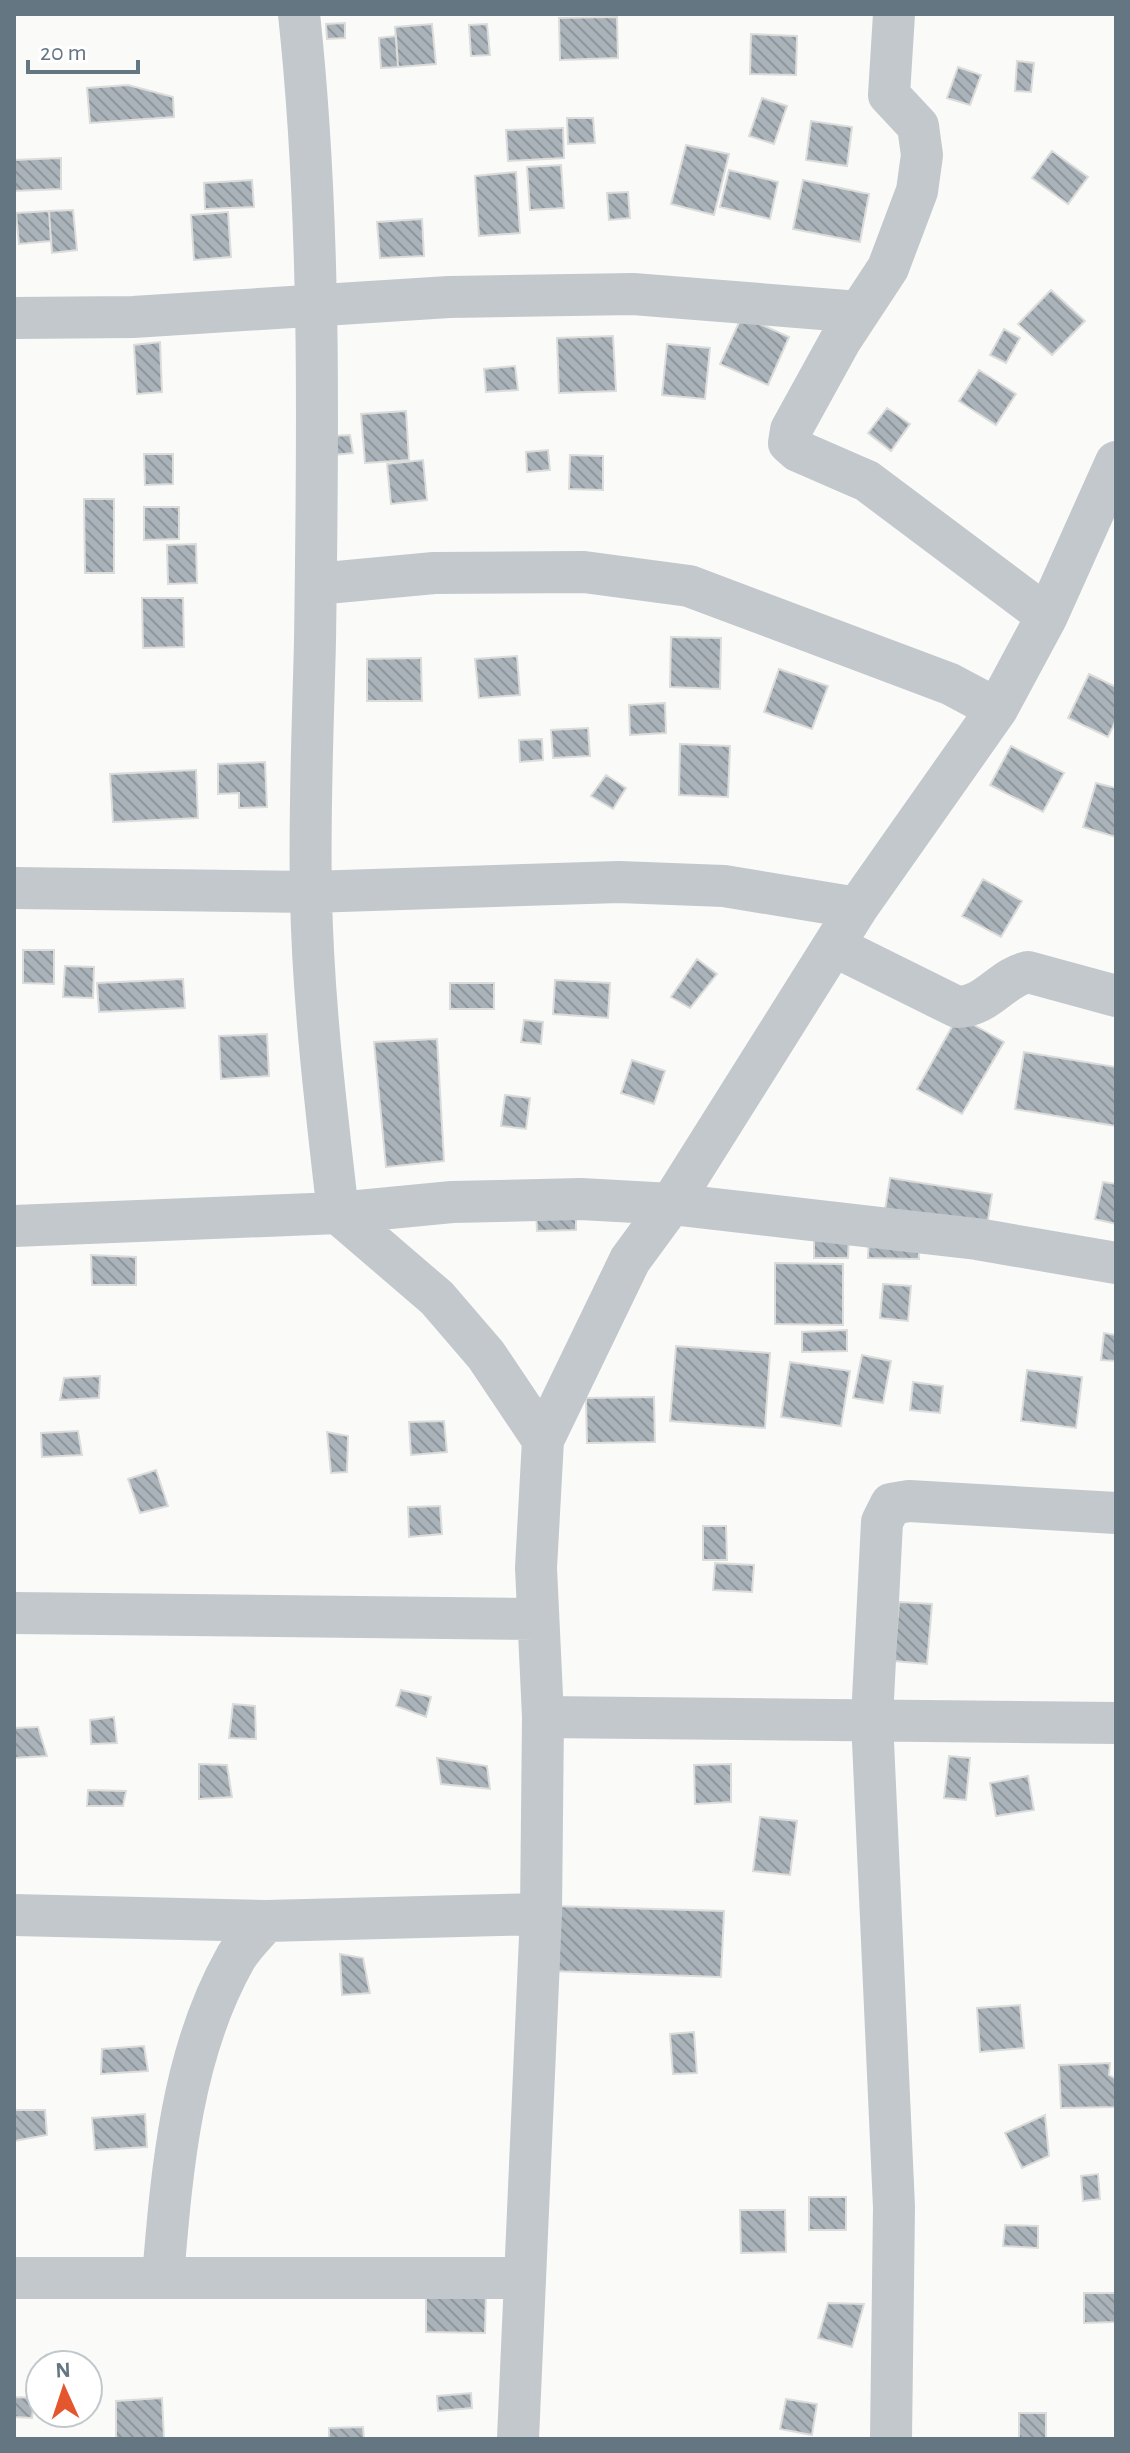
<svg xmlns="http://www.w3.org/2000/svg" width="1130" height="2453" font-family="'Alegreya Sans',sans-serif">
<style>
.building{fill:url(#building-back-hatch);stroke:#dcdcda;stroke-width:2}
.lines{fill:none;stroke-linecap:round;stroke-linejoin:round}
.minor{stroke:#c3c8cc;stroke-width:42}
</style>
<defs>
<pattern id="building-back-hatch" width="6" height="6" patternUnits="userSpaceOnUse" patternTransform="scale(2)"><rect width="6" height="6" fill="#aab3b9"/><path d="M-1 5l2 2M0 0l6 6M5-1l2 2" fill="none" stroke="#8e969c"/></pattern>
</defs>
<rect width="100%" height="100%" fill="#fafaf8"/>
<!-- building -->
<path class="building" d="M617,17L618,58L560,60L559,18Z
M345,23V38L327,39L326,24Z
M432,24L436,64L398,67L395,27Z
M487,24L490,55L471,56L469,25Z
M751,34L797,36L796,75L750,74Z
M396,36L398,67L381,68L379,38Z
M1017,61L1034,63L1031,92L1015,91Z
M958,67L981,75L970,105L947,98Z
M128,85L173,97L174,117L90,123L87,88Z
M762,98L787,106L774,144L749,136Z
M567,118H593L595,143L568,144Z
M811,121L852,127L847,166L806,160Z
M563,128L564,158L508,161L506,130Z
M686,145L729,154L714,215L671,204Z
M1052,151L1088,177L1068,204L1032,178Z
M61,158V189L14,191V160Z
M561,165L564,208L530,210L527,167Z
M729,170L778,182L770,219L720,207Z
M516,172L520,233L479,236L475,176Z
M252,180L254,207L205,209L204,183Z
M803,180L869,194L860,242L793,229Z
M628,192L630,218L609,220L607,193Z
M73,210L77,250L52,253L49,211Z
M49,211L51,241L19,244L16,213Z
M228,212L231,257L194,260L191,215Z
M422,219L424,256L380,258L377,222Z
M1051,290L1085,321L1052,355L1018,324Z
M742,316L789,337L768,385L720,364Z
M1004,329L1020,338L1006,363L990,355Z
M613,336L616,391L559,393L557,338Z
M160,342L162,392L137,394L134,345Z
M667,344L710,348L705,399L662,395Z
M515,366L518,390L486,392L484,369Z
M979,370L1016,394L996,425L959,401Z
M887,408L910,424L891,451L868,433Z
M406,411L409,460L365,463L361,414Z
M350,435L353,453L334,455L332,436Z
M548,450L550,470L527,472L526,452Z
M144,454H173V484L145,485Z
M570,455L603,456V490L569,489Z
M423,460L427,500L391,504L387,464Z
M84,499H114V573H85Z
M144,507H179V539L144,540Z
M196,544L197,583L168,584L167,545Z
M142,598H183L184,647L143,648Z
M671,637L721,638L720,689L670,687Z
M517,656L520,695L479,698L475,659Z
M421,658L422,701H367V659Z
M779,669L828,686L812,729L764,712Z
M1089,674L1116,687V720L1108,737L1068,718Z
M665,703L666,733L630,735L629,705Z
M588,728L590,756L553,758L551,730Z
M542,739L543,760L520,762L519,740Z
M680,744L730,746L728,797L679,795Z
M1011,746L1064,773L1043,812L990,785Z
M265,762L267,807L239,808V793L218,794V764Z
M196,770L198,818L113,822L110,774Z
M606,775L626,788L613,809L591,796Z
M1096,783L1116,788V837L1083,827Z
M983,879L1022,901L1001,937L962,916Z
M23,950H54V984L23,983Z
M697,959L717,974L690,1008L671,997Z
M65,966L94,967L93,998L63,997Z
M183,979L185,1008L99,1012L97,983Z
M555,980L610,983L608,1018L553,1014Z
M450,983H494V1009H450Z
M958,1016L1004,1042L962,1114L917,1089Z
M524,1020L543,1022L541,1044L521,1042Z
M267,1034L269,1076L221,1079L219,1036Z
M437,1039L444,1161L386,1167L374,1042Z
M1024,1052L1116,1067V1126L1015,1109Z
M632,1060L665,1071L654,1104L621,1093Z
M505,1095L530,1098L526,1129L501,1126Z
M890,1178L992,1194L987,1226L885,1210Z
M1103,1182L1116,1184V1224L1095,1219Z
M536,1209H576V1230L537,1231Z
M814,1234L849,1235L848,1258H814Z
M869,1234L918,1235L919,1259L868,1258Z
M91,1255L136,1257V1285H92Z
M775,1263L843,1264V1325L775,1324Z
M883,1284L911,1286L908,1321L880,1318Z
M847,1330V1351L802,1352V1332Z
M1104,1333L1116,1335V1361L1101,1360Z
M676,1346L770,1353L765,1428L670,1421Z
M862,1355L891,1361L883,1403L853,1398Z
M790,1362L850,1371L841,1426L781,1417Z
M1027,1370L1082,1377L1076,1428L1021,1421Z
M100,1376L99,1398L60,1400L64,1378Z
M913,1382L943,1386L940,1413L910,1410Z
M654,1397L655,1442L587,1443L586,1398Z
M444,1421L447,1452L411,1455L409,1422Z
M78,1431L82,1455L42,1457L41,1433Z
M327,1432L348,1436L347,1472L331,1473Z
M156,1470L168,1506L140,1513L128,1479Z
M440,1506L442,1534L409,1537L408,1507Z
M703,1526H726L727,1560H703Z
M715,1563L754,1565L752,1592L713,1590Z
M899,1602L932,1604L927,1664L894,1661Z
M401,1690L431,1697L426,1717L396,1706Z
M233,1704L255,1706L256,1739L229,1738Z
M114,1717L117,1743L91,1744L90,1720Z
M38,1727L47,1756L14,1758V1728Z
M949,1756L970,1758L966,1800L944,1798Z
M437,1758L487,1766L490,1789L441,1784Z
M199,1764L227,1765L232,1797L199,1799Z
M731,1764V1802L695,1804L694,1765Z
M1028,1776L1034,1810L996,1816L990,1783Z
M88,1790L126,1791L123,1806H87Z
M760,1817L797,1821L790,1875L753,1871Z
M553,1906L724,1911L721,1977L551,1971Z
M340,1954L363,1958L370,1993L342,1995Z
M1020,2005L1024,2048L980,2052L977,2008Z
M694,2032L697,2073L673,2074L670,2034Z
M144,2046L148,2071L101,2074L102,2049Z
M1110,2063L1109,2075L1116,2079V2107L1061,2108L1059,2065Z
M14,2110H45L47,2135L14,2141Z
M145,2114L147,2147L95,2150L92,2118Z
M1045,2115L1049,2156L1022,2168L1005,2133Z
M1098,2174L1100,2199L1083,2201L1081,2176Z
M809,2197H846V2230H809Z
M740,2210H785L786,2252L741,2253Z
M1005,2225L1038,2226V2248L1003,2246Z
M426,2291L486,2292L485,2333L426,2332Z
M1084,2293H1116V2322L1084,2323Z
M828,2303L864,2304L852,2347L818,2338Z
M471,2393L472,2408L438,2411L437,2396Z
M14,2397L34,2398L32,2418L14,2417Z
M162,2398L164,2439H116V2401Z
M786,2399L817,2404L812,2435L780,2429Z
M1019,2413H1046V2439H1019Z
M363,2427L364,2439H329V2428Z"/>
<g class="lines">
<!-- minor -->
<path class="minor" d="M299,14C321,218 318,436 315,641C313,725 309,810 311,895C313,1002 326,1107 338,1213L437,1298L486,1355L543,1440
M894,14L889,95L918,126L922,155L917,191L888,268L840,341L791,430L789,443L798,451L867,481L1047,616
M14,318L133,317L449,297L633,294L859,312
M316,584L434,573L584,572L689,586L950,684L997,709
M14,888L311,892L619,882L724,886L857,908
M834,946L957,1007C987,1007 1001,978 1028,972L1116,996
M14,1226L338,1213L452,1202L581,1199L671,1204L977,1239L1116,1263
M14,1613L537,1619
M543,1717L1116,1723
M14,1915L266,1921L541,1914
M163,2277C172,2170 181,2055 235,1959C242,1946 256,1933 266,1921
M14,2278H523
M518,2439L541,1914L543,1717L536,1568L543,1440L630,1260L671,1204L857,908L997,709L1047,616L1116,462
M891,2439L894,2207L872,1719L882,1522L891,1504L909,1501L1116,1513"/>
</g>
<!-- border -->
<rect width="1130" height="2453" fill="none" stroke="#657683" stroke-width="32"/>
<!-- north arrow -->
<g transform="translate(64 2389) rotate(357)"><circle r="38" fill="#ffffff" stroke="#c1c8cd" stroke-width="2"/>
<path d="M0-6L14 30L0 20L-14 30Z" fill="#e4572e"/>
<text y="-12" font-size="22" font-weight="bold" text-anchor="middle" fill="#657683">N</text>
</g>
<!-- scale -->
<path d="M28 60v12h110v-12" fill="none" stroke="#657683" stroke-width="4"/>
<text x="40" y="60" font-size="24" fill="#657683" stroke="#ffffff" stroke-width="6" paint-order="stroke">20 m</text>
</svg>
